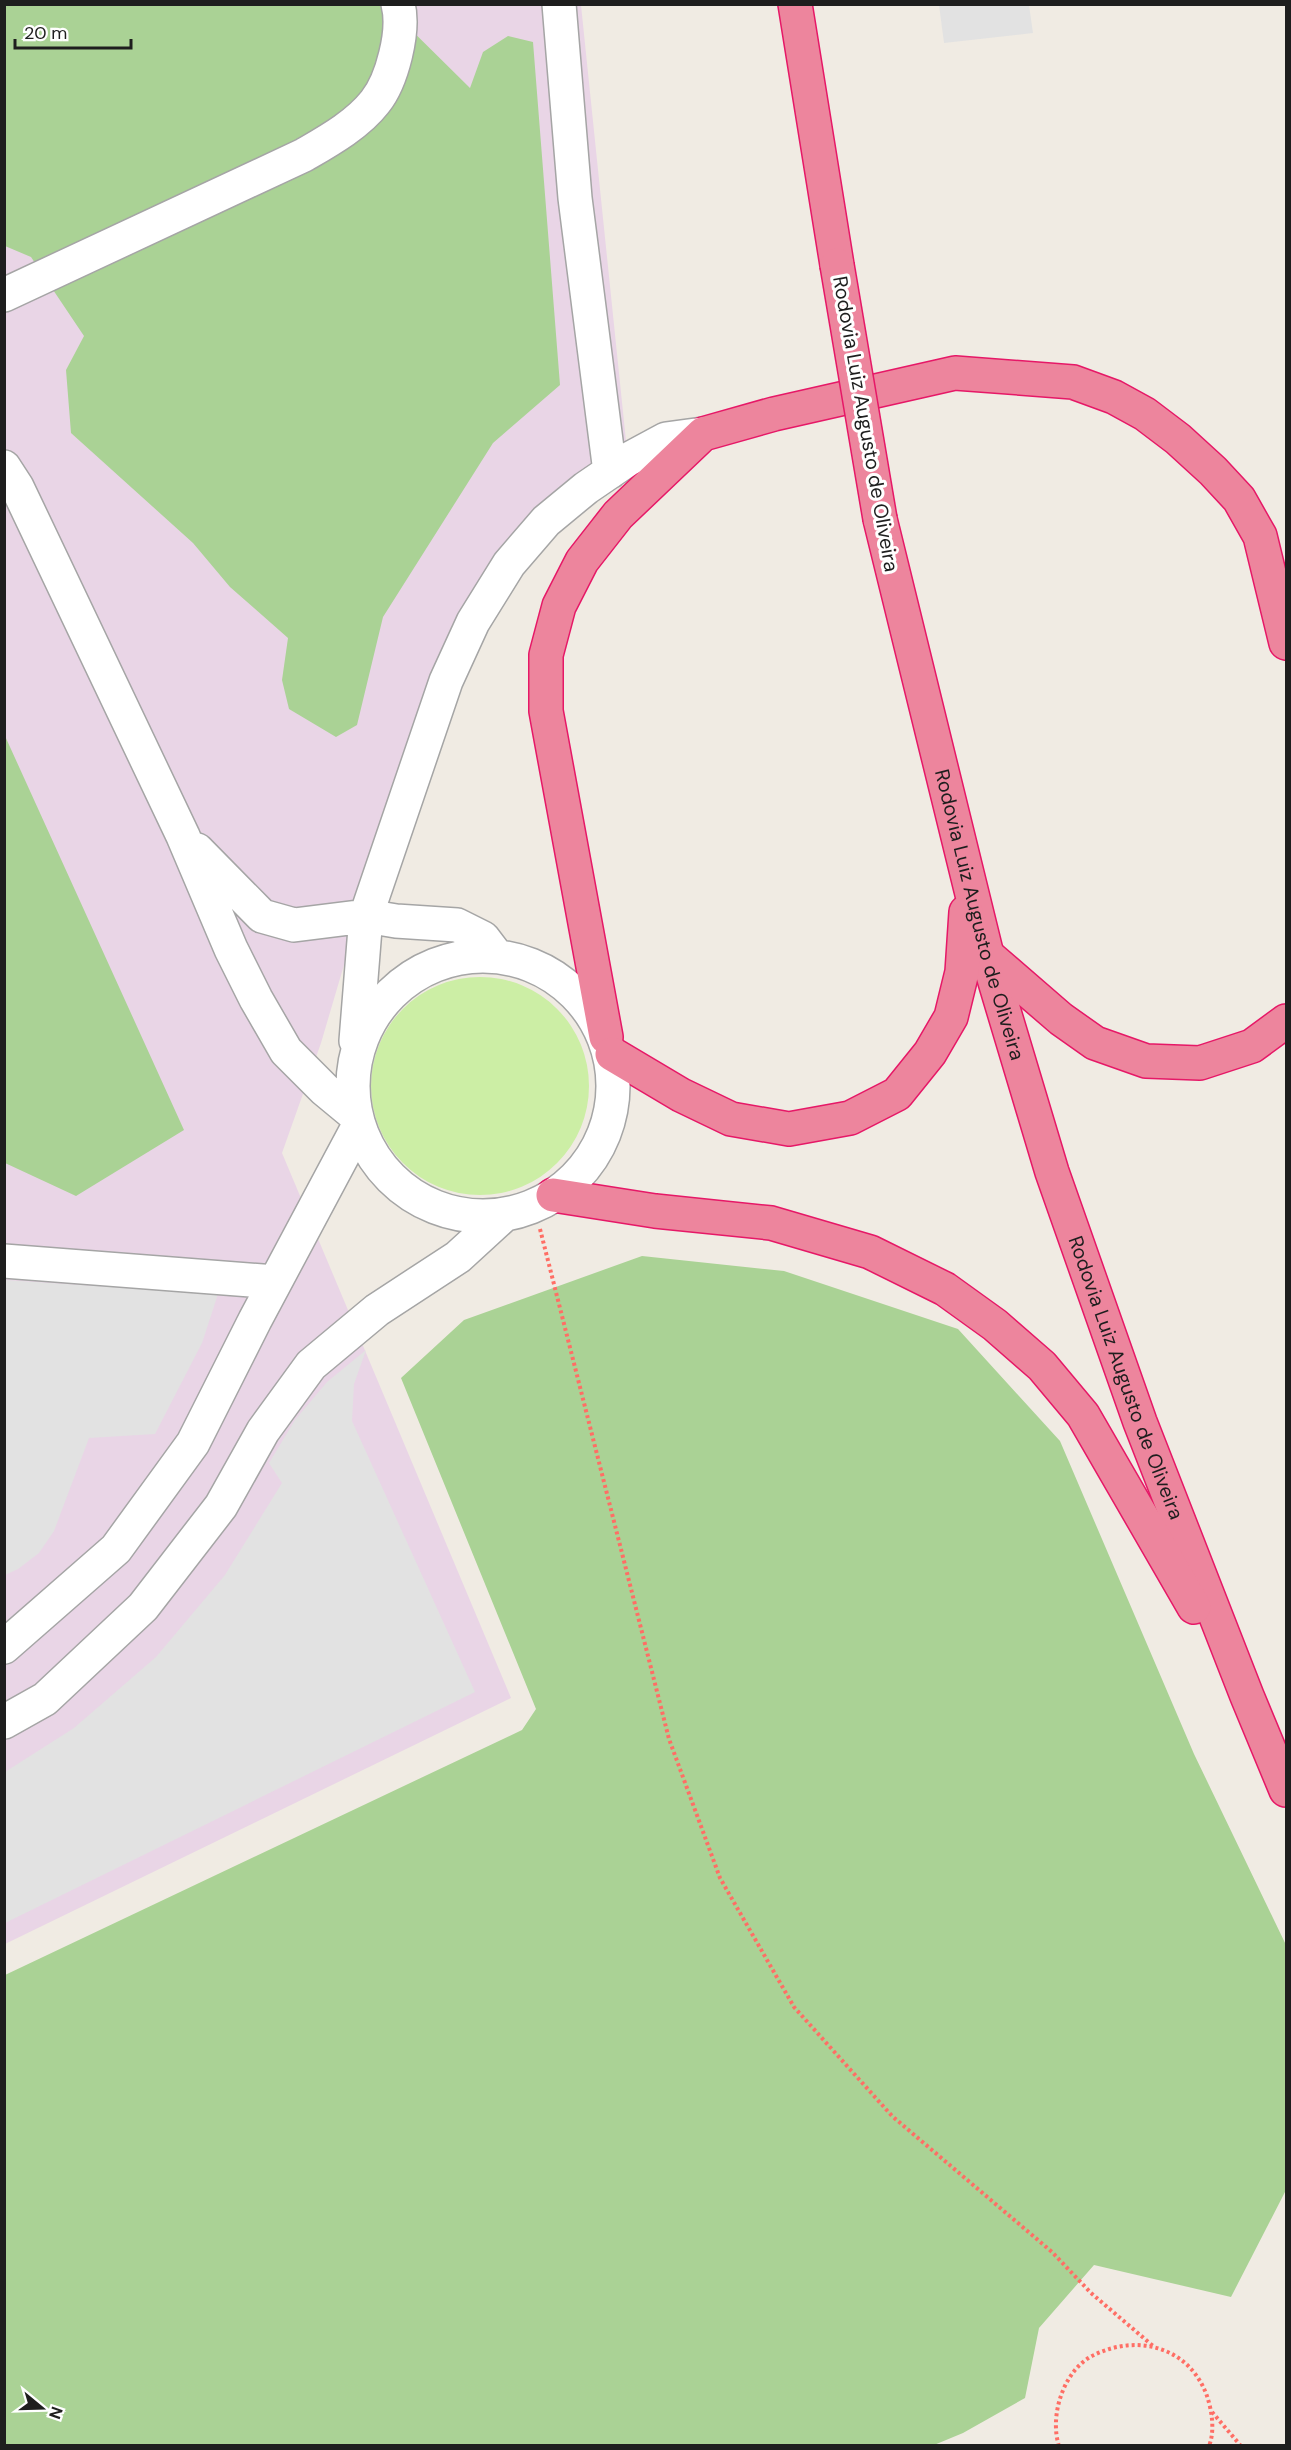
<svg xmlns="http://www.w3.org/2000/svg" width="1291" height="2450" font-family="'DM Sans',sans-serif">
<style>
.industrial{fill:#e9d5e6}
.grass{fill:#cceea5}
.forest{fill:#aad295}
.parking{fill:#e2e2e2}
.lines{fill:none;stroke-linecap:round;stroke-linejoin:round}
.minor-casing{stroke:#a5a5a5;stroke-width:36}
.highway-casing{stroke:#e61867;stroke-width:36}
.path{stroke:#ff6e65;stroke-width:4;stroke-dasharray:3 3;stroke-linecap:butt}
.minor{stroke:#fff;stroke-width:33}
.highway{stroke:#ed859d;stroke-width:33}
.highway-bridge-casing{stroke:#e61867;stroke-width:36;stroke-linecap:butt}
.highway-bridge{stroke:#ed859d;stroke-width:33}
.labels{text-anchor:middle;dominant-baseline:central;stroke-width:6;stroke-linejoin:round;paint-order:stroke}
.street-label{font-size:20px;fill:#1e1e1e;stroke:#fff}
</style>
<rect width="100%" height="100%" fill="#f0ebe3"/>
<!-- industrial -->
<path class="industrial" d="M5,5H581L626,441L516,538L369,880L321,1043L282,1153L511,1698L5,1944Z"/>
<!-- grass -->
<path class="grass" d="M371 1086a109 109 0 1 1 218 0a109 109 0 1 1-218 0Z"/>
<!-- forest -->
<path class="forest" d="M4,5H386L470,88L483,52L508,36L533,42L560,385L493,443L383,617L357,725L336,737L289,709L282,680L288,638L230,587L193,543L71,433L66,370L84,336L31,257L5,246Z
M5,736L184,1130L76,1196L5,1163Z
M642,1256L784,1271L958,1329L1060,1441L1194,1754L1286,1945V2190L1231,2297L1094,2265L1039,2328L1025,2398L963,2433L934,2445H5V1975L522,1730L536,1709L401,1378L464,1320Z"/>
<!-- parking -->
<path class="parking" d="M939,5H1029L1033,33L944,43Z
M5,1280L218,1294L202,1343L155,1434L89,1438L54,1531L39,1553L18,1569L5,1575Z
M366,1350L354,1384L352,1421L475,1692L5,1923V1772L74,1728L156,1657L225,1575L282,1483L269,1463L295,1420L327,1382Z"/>
<g class="lines">
<defs>
<path id="minor" d="M559,4L575,198L610,472
M4,295L304,155C328,141 357,125 375,102C392,81 405,31 398,4
M4,467L17,487L183,836L231,949L256,999L286,1051L325,1090L354,1114
M197,850L262,916L294,925L366,916L396,921L457,925L483,938L496,955
M353 1086a130 130 0 1 1 260 0a130 130 0 1 1-260 0Z
M356,1041L366,916L446,681L473,622L509,564L546,521L586,488L627,460L666,439L703,434
M4,1261L275,1282
M4,1647L116,1549L193,1443L255,1320L358,1127
M4,1722L45,1699L143,1607L221,1506L263,1431L311,1365L377,1310L458,1257L505,1214"/>
<g id="highway">
<path d="M795,4L837,265"/>
<path id="s1" d="M880,519L987,955L1052,1172L1140,1422L1247,1696L1286,1790"/>
<path d="M987,955L1061,1019L1095,1043L1146,1061L1200,1063L1252,1046L1286,1021"/>
<path d="M606,1037L546,711V655L559,606L582,561L618,515L703,434L774,414L955,373L1073,382L1114,397L1145,414L1178,439L1213,471L1239,499L1260,536L1286,643"/>
<path d="M612,1054L681,1095L731,1119L789,1129L850,1118L897,1094L930,1053L951,1017L962,972L966,912"/>
<path d="M553,1195L655,1211L771,1223L870,1252L945,1289L995,1325L1042,1366L1083,1415L1194,1607"/>
</g>
</defs>
<!-- minor casing -->
<use href="#minor" class="minor-casing"/>
<!-- highway casing -->
<use href="#highway" class="highway-casing"/>
<!-- path -->
<path class="path" d="M540,1229L669,1739L720,1878L794,2007L892,2116L1052,2252L1091,2293L1153,2346
M1212,2412L1241,2446
M1059,2446C1049,2415 1064,2369 1094,2355C1139,2333 1190,2348 1207,2396C1212,2411 1215,2431 1209,2446"/>
<!-- minor -->
<use href="#minor" class="minor"/>
<!-- highway -->
<use href="#highway" class="highway"/>
<defs>
<path id="highway-bridge" d="M837,265L880,519"/>
</defs>
<!-- highway-bridge casing -->
<use href="#highway-bridge" class="highway-bridge-casing"/>
<!-- highway-bridge -->
<use href="#highway-bridge" class="highway-bridge"/>
</g>
<g class="labels">
<!-- street labels -->
<g class="street-label">
<text transform="translate(866 424) rotate(80)">Rodovia Luiz Augusto de Oliveira</text>
<text stroke="none"><textPath href="#s1" startOffset="408">Rodovia Luiz Augusto de Oliveira</textPath></text>
<text stroke="none"><textPath href="#s1" startOffset="894">Rodovia Luiz Augusto de Oliveira</textPath></text>
</g>
</g>
<!-- border -->
<rect width="1291" height="2450" fill="none" stroke="#1e1e1e" stroke-width="12"/>
<!-- north arrow -->
<g transform="translate(42 2408) rotate(109)" stroke="#ffffff" stroke-width="4.5" paint-order="stroke">
<path d="M0-4.5L10 22L0 15L-10 22Z" fill="#1e1e1e"/>
<text y="-9" font-size="16" font-weight="bold" text-anchor="middle" fill="#1e1e1e">N</text>
</g>
<!-- scale -->
<path d="M15 39v9h116v-9" fill="none" stroke="#1e1e1e" stroke-width="3"/>
<text x="24" y="39" font-size="18" fill="#1e1e1e" stroke="#ffffff" stroke-width="4.5" paint-order="stroke">20 m</text>
</svg>
